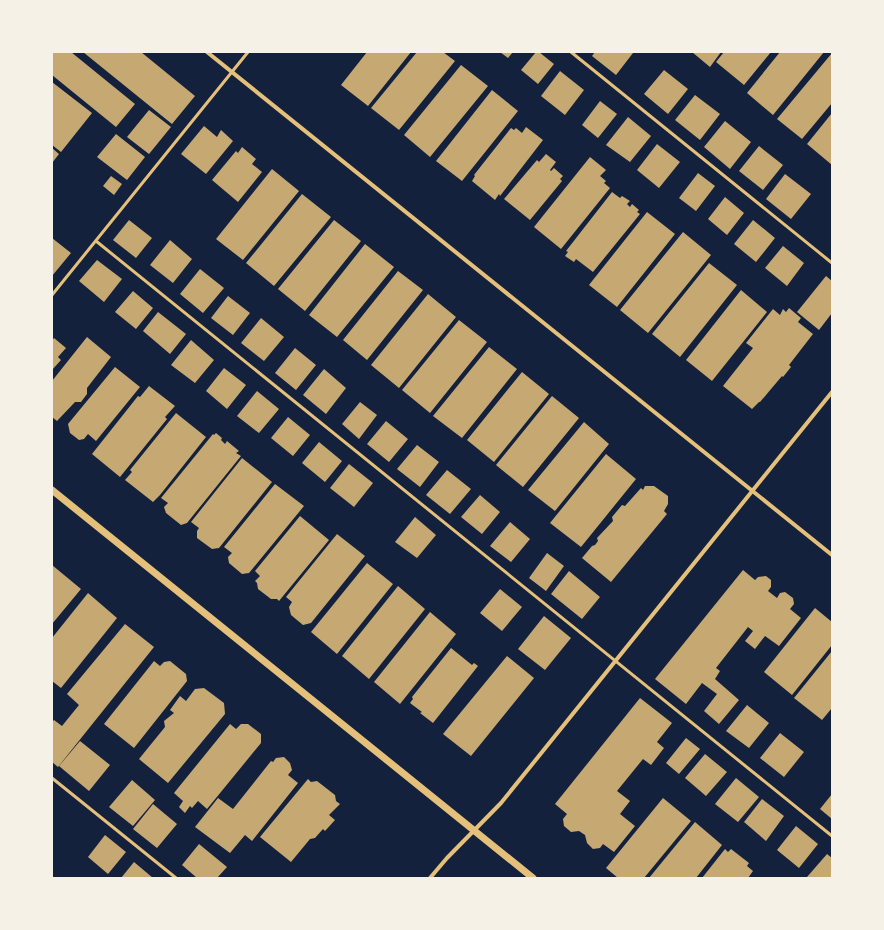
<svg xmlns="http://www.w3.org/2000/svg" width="884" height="930" font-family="'Roboto Condensed',sans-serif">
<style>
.building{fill:#c6a872}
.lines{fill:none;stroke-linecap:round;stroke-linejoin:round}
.service{stroke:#e5c07b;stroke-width:3}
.minor{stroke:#e5c07b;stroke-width:4}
.tertiary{stroke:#e5c07b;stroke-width:7}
</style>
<rect width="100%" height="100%" fill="#14213d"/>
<!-- building -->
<path class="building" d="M52,52H71L135,104L116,127L52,75Z
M83,52H141L195,96L172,124Z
M367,52H411L368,106L341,85Z
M417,52H443L455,61L399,130L371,108Z
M500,52H513L508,58Z
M536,52H539L554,64L538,84L521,70Z
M595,52H632L633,53L616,75L592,56Z
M692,52H721L710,67Z
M724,52H771L744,85L716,62Z
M780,52H824L773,115L747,93Z
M832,53V103L802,139L777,119Z
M461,65L488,86L430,157L404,135Z
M664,70L688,89L668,114L644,94Z
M560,71L584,90L565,115L541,96Z
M52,82L92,113L61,152L52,145Z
M492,90L518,111L462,181L436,161Z
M695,95L720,114L700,140L675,120Z
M600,101L617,114L598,138L582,125Z
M149,110L171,127L149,154L127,137Z
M832,113V165L807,144Z
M628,117L651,136L630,162L606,145Z
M725,121L751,142L730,169L704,147Z
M204,126L217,137L221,130L233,141L206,174L181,154Z
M526,127L543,140L500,196L499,194L495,200L472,181L475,176L474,175L511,128L514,130L516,128L522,133Z
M116,134L145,157L127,180L97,157Z
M657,144L680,162L659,188L637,170Z
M759,146L783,165L763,190L739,171Z
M242,147L256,159L252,164L262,172L238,202L212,180L236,151L238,153Z
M52,148L59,154L52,163Z
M546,154L556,162L550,170L551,171L554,168L563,176L560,179L562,181L530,220L504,199L537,160L539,162Z
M590,157L606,170L600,176L606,181L604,183L610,188L561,249L534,227Z
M272,169L299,191L243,260L216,239Z
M698,173L715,186L696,211L679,198Z
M785,174L811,194L791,219L766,199Z
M111,176L122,184L114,195L103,186Z
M612,192L620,198L622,196L630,201L627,204L630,207L632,204L639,210L637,212L640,214L593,272L576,259L574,262L565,256L568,252L566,251Z
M302,194L331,217L274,286L246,263Z
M725,197L744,213L727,235L708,219Z
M647,212L675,234L617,307L589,285Z
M129,220L152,238L136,258L113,240Z
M334,220L361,241L305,311L278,289Z
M753,220L775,238L756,262L734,244Z
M683,232L711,255L648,333L620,310Z
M52,238L71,253L52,276Z
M170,240L192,259L173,283L150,265Z
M365,244L394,267L337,337L309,315Z
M783,246L804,263L787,286L765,268Z
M97,260L122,279L104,302L79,281Z
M709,263L737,285L680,357L652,334Z
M200,269L224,288L203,313L180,294Z
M398,271L423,290L367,360L343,340Z
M826,276L832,281V313L819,330L797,312Z
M741,290L767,312L712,381L686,360Z
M133,291L153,308L136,329L115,312Z
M428,294L456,317L399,388L371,365Z
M228,296L250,313L233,335L211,318Z
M789,308L801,318L798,322L813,334L789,365L791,367L783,377L782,376L760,402H759L752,409L723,386L753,348L746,343L773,309L780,315L783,309L786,312Z
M158,312L186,334L170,354L143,331Z
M261,318L284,337L264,361L241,343Z
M459,320L487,342L430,413L402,390Z
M87,337L111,357L87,388V394L81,402H75L57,421L52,417V381Z
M54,338L66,348L58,357L61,360L52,370V341Z
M191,340L214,360L195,383L171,365Z
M489,347L517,369L462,438L433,416Z
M295,348L316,365L296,390L275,373Z
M115,367L140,387L96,441L88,434L84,439L79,440L70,433L68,424Z
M224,368L246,385L227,409L206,391Z
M324,369L346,388L326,414L303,395Z
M522,372L549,394L494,462L467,440Z
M149,386L175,406L165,417L167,419L120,477L92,454L138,396L140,397Z
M257,391L279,409L259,433L237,416Z
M552,396L579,418L523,487L496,465Z
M360,402L377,415L359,439L342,424Z
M176,413L206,437L160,495L153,502L125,480L132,472L130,470Z
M288,417L310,435L293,456L271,438Z
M386,421L408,439L389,462L367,444Z
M584,422L609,444L555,511L528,490Z
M216,433L222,438L221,440L225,444L227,441L239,451L236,453L241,456L187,523L181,525L166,513L164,507L168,503L161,498L213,434L214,435Z
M319,442L342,461L325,482L302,463Z
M417,445L439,462L420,487L397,469Z
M606,454L636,479L581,547L550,523Z
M242,458L272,482L219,548L212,549L197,538V531L199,528L191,522Z
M349,464L373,483L354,507L330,488Z
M447,470L471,489L450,514L426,495Z
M275,484L304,506L249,573L242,574L229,563L228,557L232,553L224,547Z
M645,486H654L668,496V504L664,511L667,514L611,582L582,558L592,546L595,545L598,541L597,538L613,521L612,517L622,505L625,506L641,488L643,490Z
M480,495L500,512L482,534L461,517Z
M300,516L329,540L279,601L277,599H271L258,589L257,583L255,581L260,576L255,571Z
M415,517L436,535L417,558L395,542Z
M510,522L530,539L511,562L490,546Z
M337,534L365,556L311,623L303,625L291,615L289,607L292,602L286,597Z
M547,553L564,566L546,591L529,578Z
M367,563L393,584L337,654L311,632Z
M52,565L81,589L52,624Z
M743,570L755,580L758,577L766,576L771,580V587L768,591L777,598L780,593L785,592L793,598L794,604L790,609L801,618L779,646L765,636L755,649L745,641L753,631L748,627L716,668L720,671L715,679L739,700L719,724L704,711L717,694L702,683L686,704L655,679Z
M569,571L600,597L582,619L551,594Z
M398,586L425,609L369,679L342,656Z
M500,589L522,607L502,631L480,613Z
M88,593L117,618L61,688L52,681V638Z
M815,608L832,622V645L792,695L764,672Z
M430,612L456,634L400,704L374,682Z
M544,616L571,638L545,670L518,649Z
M125,624L154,647L58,767L52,762V722L54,720L62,726L79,705L67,694Z
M451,648L472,665L474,663L478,666L433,723L420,713L422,712L410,703L413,699L412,697Z
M832,651V708L822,720L794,698Z
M507,656L534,678L471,756L443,734Z
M154,661L160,666L164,662L170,661L186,674L187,681L134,748L104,724Z
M204,688L224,703L225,714L168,783L139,759L165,727L164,721L174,713L170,710L180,696L186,701L195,689Z
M640,698L672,723L657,742L664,748L651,765L643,759L617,791L630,801L620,814L635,826L614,852L603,844L600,848L593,849L587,843L585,835L579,831L571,832L564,826L563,819L567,814L555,804Z
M747,705L769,723L749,748L726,731Z
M230,724L236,729L241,724H248L261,734V743L207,809L198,801L192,808L190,806L185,813L179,807L183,801L174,793Z
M780,733L804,752L784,777L760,758Z
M686,738L700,749L679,774L666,763Z
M80,741L110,765L89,791L59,766Z
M705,754L727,772L706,796L685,778Z
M284,757L290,763L292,770L288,775L298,783L252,841L245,835L230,853L195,827L218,798L233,809L271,761L273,762L276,758Z
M736,778L759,797L738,822L715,804Z
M308,779L311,782L317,781L335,795L336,801L340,804L329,815L335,820L325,831L323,829L315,838L310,839L291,862L260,837Z
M132,780L155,800L133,826L109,807Z
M832,794V819L820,809Z
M663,798L691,821L644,878H618L606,868Z
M762,799L784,816L766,841L744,822Z
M153,804L177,824L157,848L133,829Z
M695,822L722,845L696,878H649Z
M796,826L818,844L799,868L777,850Z
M105,835L126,852L108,874L88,857Z
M199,844L227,867L217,878H197L182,865Z
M725,849L728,852L731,849L749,863L747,866L753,871L748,878H702Z
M827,854L832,858V878H809L807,877Z
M134,862L153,878H121Z"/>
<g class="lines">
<!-- service -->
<path class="service" d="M571,52L832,263
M96,241L832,836
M52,295L248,52
M52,778L176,878"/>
<!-- minor -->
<path class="minor" d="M207,52L832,555
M430,878L447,858L501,803L832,392"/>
<!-- tertiary -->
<path class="tertiary" d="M52,490L533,878"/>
</g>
<!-- border -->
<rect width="884" height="930" fill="none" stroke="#f6f1e7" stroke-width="106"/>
</svg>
